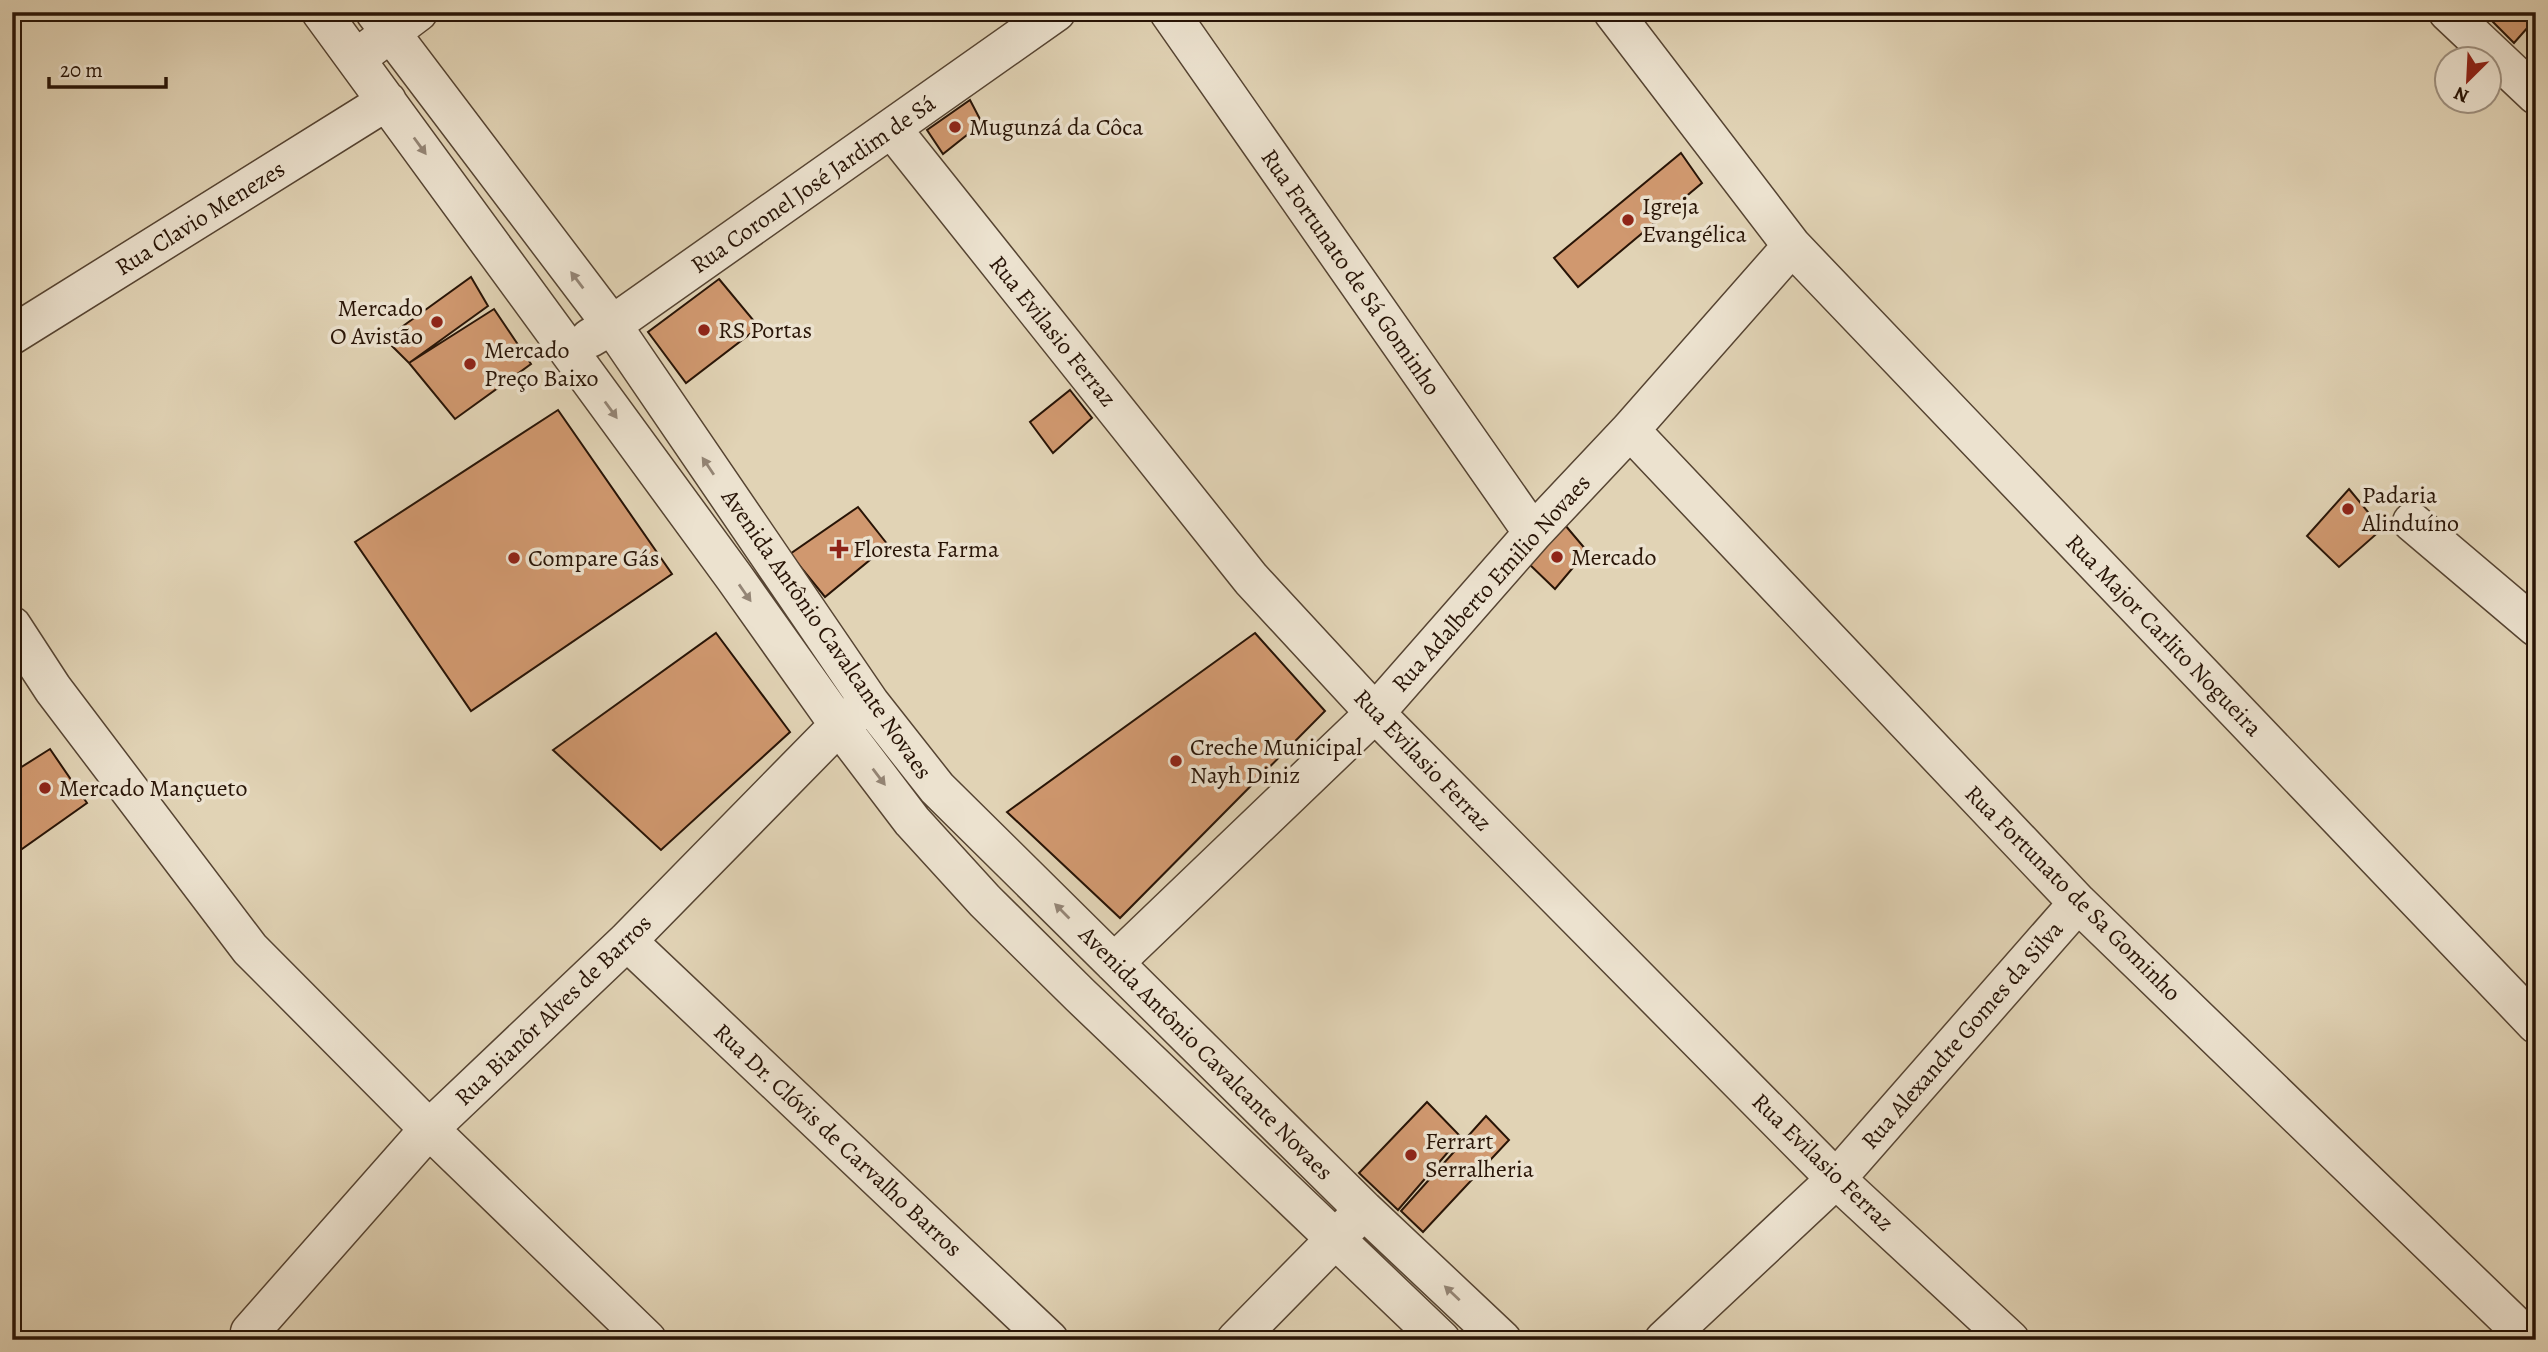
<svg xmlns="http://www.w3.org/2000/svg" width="2548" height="1352" font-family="Alegreya,serif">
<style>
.building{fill:#d0986f;stroke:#281406;stroke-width:2}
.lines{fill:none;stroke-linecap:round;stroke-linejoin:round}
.minor-casing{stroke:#564432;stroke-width:41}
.minor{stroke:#ece2cf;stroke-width:38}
.oneway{fill:#948575}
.poi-dot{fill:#8f2418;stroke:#ece2cf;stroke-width:2.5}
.labels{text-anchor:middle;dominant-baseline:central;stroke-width:7;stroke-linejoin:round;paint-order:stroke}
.poi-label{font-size:24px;fill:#281406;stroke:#ece2cf;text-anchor:start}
.street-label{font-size:24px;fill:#281406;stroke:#ece2cf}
</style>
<rect width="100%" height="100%" fill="#e1d3b5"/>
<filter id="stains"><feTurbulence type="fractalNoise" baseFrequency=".00286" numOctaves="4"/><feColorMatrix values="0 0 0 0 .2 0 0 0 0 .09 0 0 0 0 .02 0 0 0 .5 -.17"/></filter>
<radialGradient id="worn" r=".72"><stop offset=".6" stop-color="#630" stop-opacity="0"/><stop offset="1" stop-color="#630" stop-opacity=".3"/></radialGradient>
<!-- building -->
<path class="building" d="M2483,12H2536V18L2514,43Z
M970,100L982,123L943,154L927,130Z
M1681,153L1702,183L1578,287L1554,258Z
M471,277L488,306L409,363L385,339Z
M719,279L759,327L686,383L648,332Z
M494,309L531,364L455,419L409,363Z
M1070,390L1092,418L1053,453L1030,422Z
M558,410L672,574L471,711L355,542Z
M2349,489L2382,529L2339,567L2307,536Z
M858,507L888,545L825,597L790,554Z
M1565,525L1587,551L1555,589L1528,563Z
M716,633L790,732L661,850L553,750Z
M1255,633L1325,711L1120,918L1007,812Z
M50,749L87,803L12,856V773Z
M1427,1102L1461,1137L1398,1210L1359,1173Z
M1486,1116L1509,1140L1423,1232L1401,1211Z"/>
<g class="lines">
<defs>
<path id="minor" d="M321,12L734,577L839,725L912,821L985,901L1080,995L1441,1340
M375,12L612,325L870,703L937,788L1364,1210L1502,1340
M1169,12L1533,533
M1613,12L1792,246L2536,1024
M2448,12L2536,95
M369,49L418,12
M892,129L1251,579L1375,713L1836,1179L2010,1340
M12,335L387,101
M590,338L612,325L1056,12
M1630,430L2078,903L2530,1340
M2412,522L2536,627
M12,626L53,689L250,949L429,1129L647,1340
M627,941L1049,1340
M1114,963L1375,713L1533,533L1630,430L1792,246
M258,1340L250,1332L429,1129L627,941L839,725L860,710
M1236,1340L1353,1221
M1664,1340L1836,1179L2078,903"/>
</defs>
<!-- minor casing -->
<use href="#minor" class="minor-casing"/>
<!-- minor -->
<use href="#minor" class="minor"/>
</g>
<!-- one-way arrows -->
<defs><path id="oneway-solid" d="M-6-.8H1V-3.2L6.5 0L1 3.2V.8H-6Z" transform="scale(1.75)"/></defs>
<g class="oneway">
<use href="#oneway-solid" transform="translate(420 146) rotate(54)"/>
<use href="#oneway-solid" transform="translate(577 280) rotate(-127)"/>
<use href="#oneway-solid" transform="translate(611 410) rotate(54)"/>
<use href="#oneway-solid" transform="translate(708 466) rotate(-124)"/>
<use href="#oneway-solid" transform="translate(745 593) rotate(55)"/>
<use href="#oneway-solid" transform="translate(879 777) rotate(53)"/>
<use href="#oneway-solid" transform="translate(1062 911) rotate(-135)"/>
<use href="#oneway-solid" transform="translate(1452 1293) rotate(-137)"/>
</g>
<!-- markers -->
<g class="poi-dot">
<circle cx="955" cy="127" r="7"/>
<circle cx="1628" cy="220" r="7"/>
<circle cx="437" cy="322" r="7"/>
<circle cx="704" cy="330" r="7"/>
<circle cx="470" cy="364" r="7"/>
<circle cx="2348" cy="509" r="7"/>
<path d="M835.5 538.5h7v7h7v7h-7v7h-7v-7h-7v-7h7z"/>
<circle cx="1557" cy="557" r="7"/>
<circle cx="514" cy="558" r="7"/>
<circle cx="1176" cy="761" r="7"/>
<circle cx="45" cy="788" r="7"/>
<circle cx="1411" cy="1155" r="7"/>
</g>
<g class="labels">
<!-- poi labels -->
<g class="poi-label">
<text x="969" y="127">Mugunzá da Côca</text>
<text x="1642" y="206">Igreja<tspan x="1642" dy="28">Evangélica</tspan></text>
<text x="423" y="308" text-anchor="end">Mercado<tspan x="423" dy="28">O Avistão</tspan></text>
<text x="718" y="330">RS Portas</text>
<text x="484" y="350">Mercado<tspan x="484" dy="28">Preço Baixo</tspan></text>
<text x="2362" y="495">Padaria<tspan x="2362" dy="28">Alinduíno</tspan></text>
<text x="853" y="549">Floresta Farma</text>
<text x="1571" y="557">Mercado</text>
<text x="528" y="558">Compare Gás</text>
<text x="1190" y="747">Creche Municipal<tspan x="1190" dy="28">Nayh Diniz</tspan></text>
<text x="59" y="788">Mercado Mançueto</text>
<text x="1425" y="1141">Ferrart<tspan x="1425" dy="28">Serralheria</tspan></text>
</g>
<!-- street labels -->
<g class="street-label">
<text transform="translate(813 184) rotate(-35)">Rua Coronel José Jardim de Sá</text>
<text transform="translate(200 218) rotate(-32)">Rua Clavio Menezes</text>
<text transform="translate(1351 272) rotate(55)">Rua Fortunato de Sá Gominho</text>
<text transform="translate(1053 331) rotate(51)">Rua Evilasio Ferraz</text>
<text transform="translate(1491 583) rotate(-48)">Rua Adalberto Emilio Novaes</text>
<text transform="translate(827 634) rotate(55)">Avenida Antônio Cavalcante Novaes</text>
<text transform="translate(2164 635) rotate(46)">Rua Major Carlito Nogueira</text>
<text transform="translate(1423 760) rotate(46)">Rua Evilasio Ferraz</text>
<text transform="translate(2073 893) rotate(45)">Rua Fortunato de Sa Gominho</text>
<text transform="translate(553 1010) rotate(-44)">Rua Bianôr Alves de Barros</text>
<text transform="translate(1962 1035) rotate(-49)">Rua Alexandre Gomes da Silva</text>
<text transform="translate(1206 1053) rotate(45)">Avenida Antônio Cavalcante Novaes</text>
<text transform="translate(838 1140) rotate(43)">Rua Dr. Clóvis de Carvalho Barros</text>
<text transform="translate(1823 1162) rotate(44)">Rua Evilasio Ferraz</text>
</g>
</g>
<!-- margin -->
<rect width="2548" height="1352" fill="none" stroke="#e1d3b5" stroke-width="42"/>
<rect x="14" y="14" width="2520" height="1324" fill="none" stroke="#281406" stroke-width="3.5"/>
<rect x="21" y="21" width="2506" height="1310" fill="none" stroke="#281406" stroke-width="2"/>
<!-- north arrow -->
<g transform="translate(2468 80) rotate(204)"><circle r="33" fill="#ece2cf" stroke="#9e907f" stroke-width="2"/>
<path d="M0-5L12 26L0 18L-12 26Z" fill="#8f2418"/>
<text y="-10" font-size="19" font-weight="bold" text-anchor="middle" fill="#281406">N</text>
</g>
<!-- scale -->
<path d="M49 77v10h117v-10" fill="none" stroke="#281406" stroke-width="3.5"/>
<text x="60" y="77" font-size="21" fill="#281406" stroke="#ece2cf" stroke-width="5" paint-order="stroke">20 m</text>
<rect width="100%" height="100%" filter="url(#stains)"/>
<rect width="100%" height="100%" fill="url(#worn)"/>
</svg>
